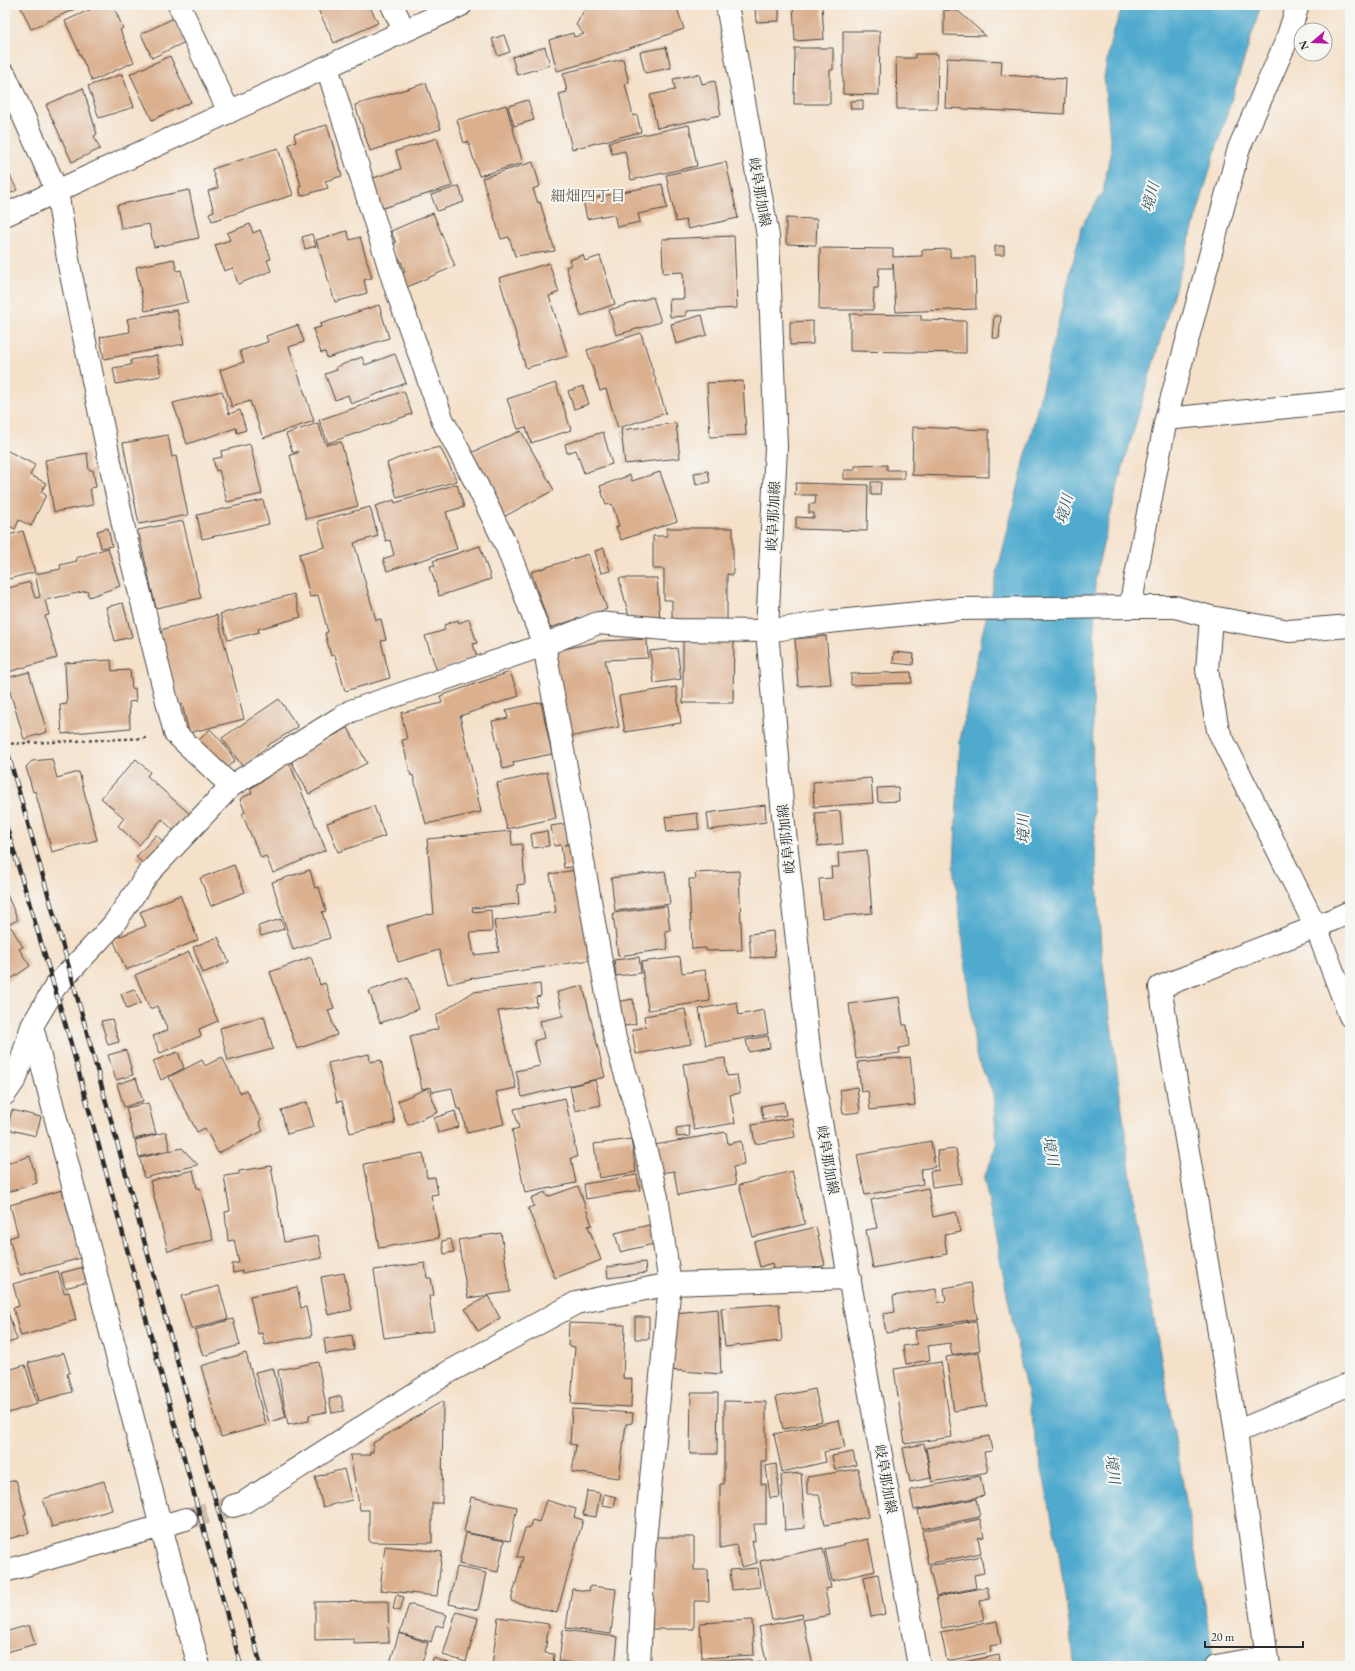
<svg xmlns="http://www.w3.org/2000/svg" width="1355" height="1671" font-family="'EB Garamond','Noto Serif JP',serif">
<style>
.water{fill:#50aace;stroke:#3e6a7c}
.building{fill:#dbb08f}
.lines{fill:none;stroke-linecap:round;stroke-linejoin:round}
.street-tunnel{stroke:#cdbdaa;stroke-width:22;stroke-dasharray:22 11;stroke-linecap:butt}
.street-casing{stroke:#494643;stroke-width:24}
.secondary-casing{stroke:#494643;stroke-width:24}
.path{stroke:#494643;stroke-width:2.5;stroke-dasharray:3 3;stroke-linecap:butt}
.street{stroke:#fff;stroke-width:22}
.secondary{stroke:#fff;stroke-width:22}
.rail-casing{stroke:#2b2b2b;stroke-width:4.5}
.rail{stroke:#f6f6f2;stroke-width:3;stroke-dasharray:9;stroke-linecap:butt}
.labels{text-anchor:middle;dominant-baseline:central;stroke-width:4;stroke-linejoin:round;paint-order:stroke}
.street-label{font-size:14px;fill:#2b2b2b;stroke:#f6f6f2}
.neighbourhood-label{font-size:15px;fill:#695a4e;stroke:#f6f6f2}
.water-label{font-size:15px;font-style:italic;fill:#385764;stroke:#f6f6f2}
</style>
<rect width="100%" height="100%" fill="#f6f6f2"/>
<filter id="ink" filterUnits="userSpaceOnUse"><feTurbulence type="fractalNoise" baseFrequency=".025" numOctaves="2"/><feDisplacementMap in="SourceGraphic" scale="8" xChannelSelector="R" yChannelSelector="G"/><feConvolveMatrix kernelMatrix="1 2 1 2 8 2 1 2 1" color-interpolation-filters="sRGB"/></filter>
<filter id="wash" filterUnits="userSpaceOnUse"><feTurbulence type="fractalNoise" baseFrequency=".012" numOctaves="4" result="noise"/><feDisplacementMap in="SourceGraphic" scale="16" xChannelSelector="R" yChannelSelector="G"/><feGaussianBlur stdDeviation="0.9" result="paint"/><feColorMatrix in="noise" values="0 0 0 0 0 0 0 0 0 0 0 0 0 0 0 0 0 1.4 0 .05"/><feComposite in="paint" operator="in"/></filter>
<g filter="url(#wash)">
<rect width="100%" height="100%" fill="#f5e1ca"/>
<!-- water -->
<path class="water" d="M1123,5H1261L1216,149L1117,487L1095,578L1092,794L1101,949L1136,1216L1215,1666H1075L1059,1554L984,1178L997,1146L993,1093L976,1055L954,866L960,740L981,639L1082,225L1103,192L1111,149L1104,77L1111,39Z"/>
<g id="blocks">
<!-- building -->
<path class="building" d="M20,5H83L31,29Z
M100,5H113L123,28L120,30L134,62L92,81L65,21Z
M316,5H369L378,23L334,43Z
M587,5H676L684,29L592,61L557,71L549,40L573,33L574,37L584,34L576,25Z
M779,5V21L756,22L755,7Z
M793,5H822L824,39L795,41Z
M944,10L958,11L986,36L944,35Z
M174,18L185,42L152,58L141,34Z
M843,31H880L879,95L843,94Z
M504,35L510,52L498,56L492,39Z
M545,47L550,65L517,75L512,57Z
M666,47L671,68L645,73L640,52Z
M795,48H833V70H830V104H794Z
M915,54H938L937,109H897L896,58H915Z
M170,56L191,102L152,120L130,74Z
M947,58L1002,61L1001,75L1066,79L1064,114L945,108Z
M623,59L629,83L625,84L633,116L637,115L641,132L572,149L559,94L567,92L563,73Z
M122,74L134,107L99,118L88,86Z
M699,74L702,84L715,81L721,115L657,128L650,95L675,90L673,79Z
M426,83L441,129L370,151L355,105Z
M83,88L97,134L94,136L100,149L72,162L46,105Z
M528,100L534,120L514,126L508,106Z
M863,100V109H851L850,101Z
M506,105L523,163L479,176L468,141L464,143L457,120Z
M327,125L342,176L325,181L328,188L301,196L299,186H301L289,144L296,142L294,134Z
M689,125L697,166L631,180L625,151L612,154L609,142Z
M437,138L452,186L380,209L370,179L401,169L396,151Z
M278,148L293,195L212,221L209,213L214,211L208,191L218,188L212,169Z
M533,162L540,186L533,189L538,203L540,202L555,251L515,256L509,237L501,239L482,178Z
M726,162L738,218L688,229L686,220L676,222L666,175Z
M5,165L17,190L5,196Z
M662,184L667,208L638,214L640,222L617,227L614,214L587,219L583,200Z
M459,186L464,202L437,211L431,195Z
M189,190L199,238L154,247L149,224L121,229L117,205Z
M433,213L455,266L407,287L401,273L405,272L400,259H398L391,244L396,243L391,231Z
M786,218L817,219L816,245L786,244Z
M250,224L253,233L260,230L271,259L267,260L271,271L238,284L233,268L224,271L215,245L230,240L227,233Z
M347,231L350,240L360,237L372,278L364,280L367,293L335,302L316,240Z
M312,234L316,246L305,249L302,237Z
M734,236L737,308L686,311V316L670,317L669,299H684L683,272L663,273L662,239Z
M995,246H1004V255H995Z
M820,248L893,249V257L922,256V250L950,249V257H975L976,309L896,312L893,263V268H879L878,288H874L873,310H819Z
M583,255L585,261L600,256L615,304L581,316L566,267L571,265L569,260Z
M174,259L177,271L181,270L188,302L145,311L136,267Z
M549,263L559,292L549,296L568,356L526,368L499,278Z
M653,297L661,322L616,335L609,310Z
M379,305L389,338L327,358L325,352L321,353L313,329L321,327L320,324Z
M177,310L184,344L104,359L100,337L130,332L127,319Z
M850,314L921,315V320L966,321V353L850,351Z
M702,315L707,335L676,344L671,324Z
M994,316H1001L999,338H992Z
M813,321V344L790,345V322Z
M298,325L304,342L289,347L314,421L263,438L250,401L232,407L220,370L244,362L240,351L268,342L266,336Z
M641,333L666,413L618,428L606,389L600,391L587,350Z
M395,354L406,383L351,404L348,395L335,400L325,374L337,370L336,367L362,357L365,365Z
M157,355L161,376L116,384L113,368L131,365V360Z
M743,381L746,435L710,437L707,383Z
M556,383L571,430L531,443L526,427L518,429L507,399Z
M583,386L589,404L574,409L568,391Z
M222,391L229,414L240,410L246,430L237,433L236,428L187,444L173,403Z
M404,391L412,414L328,443L319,420Z
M318,423L326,445L341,442L358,506L306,519L290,455L298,453V451L293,453L286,434Z
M676,423L680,458L625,464L621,430Z
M913,427L989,430V477L912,475Z
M521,431L554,490L496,521L464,456Z
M603,432L612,464L584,473L576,450L567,453L565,444Z
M168,435L172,457L176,456L188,515L139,524L123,443Z
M250,444L262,494L227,502L219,470L216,471L213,459L222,457L221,451Z
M5,447L7,448L6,450L35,465L30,475L46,483L41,492L46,495L31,526L19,520L15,529L5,524Z
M440,447L457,481L397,498L387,463L406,455Z
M87,453L89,470H93L96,487L90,488L93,505L54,512L45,460Z
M887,465V470H904V479H844V470H855V466Z
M708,471L710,482L696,485L694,473Z
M660,472L677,521L621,540L616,527L619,526L612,504L606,505L600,486L630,475L632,481Z
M871,482H881L880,495H871Z
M796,483L868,485L867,531L796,529V517L814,518V513H809V504H815L816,495H795Z
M457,484L464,507L446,512L457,549L387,571L383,559L394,555L390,540L386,541L375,506L394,500L395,503Z
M263,500L269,524L202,539L197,515Z
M370,507L378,536L354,543L376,620L381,619L386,640L381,641L390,678L345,691L335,655L331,656L325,633L328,632L318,595L310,597L299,554L325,547L318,521Z
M183,521L201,598L156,608L138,530Z
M108,528L112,546L101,548L97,531Z
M667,528H733V575L727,574V625H672V600H664V569H653V536H667Z
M23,531L35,572L5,580V536Z
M480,546L491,579L439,596L430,566L435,565L433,561Z
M108,548L120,586L89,597L87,591L45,600L49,615L45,616L57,658L5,673V589L30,582L35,598L40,597L35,574L61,569L60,565L77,561L76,558Z
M604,548L610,571L601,573L595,551Z
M588,554L607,609L550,628L531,572Z
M619,578H657L660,620H630Z
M294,594L301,617L258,629L259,632L228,640L220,614Z
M123,603L132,637L115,641L106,607Z
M217,615L244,719L189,733L182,704H179L160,630Z
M469,619L477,643L473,644L477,657L437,671L425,636L445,630L444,625L458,620L459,623Z
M826,636L831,684L798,686L795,639Z
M734,637L733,703H683V638Z
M647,639L648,658L605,660L619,727L569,737L551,652L601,641Z
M677,648L681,679L654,683L650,651Z
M894,652L914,654L913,665L893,663Z
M111,660L112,671L130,670L132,689L135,688L136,701L129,702L130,728L62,734L60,705L67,704L65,663Z
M29,672L47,732L24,739L6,678Z
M510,672L519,696L460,716L481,812L426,824L413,775L411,776L402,740L407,739L401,713L442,703L440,696Z
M911,672L912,683L851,685V674Z
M676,687L681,723L625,732L619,696Z
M279,699L298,727L270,744L243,767L222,738Z
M541,702L552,754L513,762L514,766L503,769L492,721L508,718L506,710Z
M348,728L367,763L309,794L290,759Z
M210,729L224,744L235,760L221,773L194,745Z
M52,759L57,778L79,772L97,840L52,852L35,791L33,792L26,767L32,761Z
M136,759L150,772L147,776L192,816L176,833L162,819L139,845L118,826L124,818L101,798Z
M289,762L326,850L273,873L266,856L261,858L242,814L245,812L240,799L252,793L250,789Z
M547,772L556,818L507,829L497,783Z
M871,778L873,803L814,807L813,782Z
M898,787L899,801L878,802L877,788Z
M765,805L766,822L709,830L707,813Z
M374,806L385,836L338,852L327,823Z
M840,811L843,844L818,846L815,813Z
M697,813L699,829L667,832L665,817Z
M570,823L573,843L564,845L572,844L576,866L564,868L561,845L554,846L551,826Z
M511,831L512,845L522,844L525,884L517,885L519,904L472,908L473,912L491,910L492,932L470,933L474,955L499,952L494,921L556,912L550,874L576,870L590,960L478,977L448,984L439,950L398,962L388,926L429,914V915L434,914L427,839Z
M547,831L549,846L533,848L531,834Z
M156,835L168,846L149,869L136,857Z
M867,850L872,913L822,918L819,879L832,878L831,867H839L838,853Z
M234,865L245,892L211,906L200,878Z
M310,870L315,888L319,887L326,911L322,912L330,938L293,950L272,882Z
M665,871L670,904L615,911L611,878Z
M739,871L742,950L706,951V948L692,949L689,879H696L695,873Z
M5,890L18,920L5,926Z
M180,895L198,940L126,970L113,939L146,926L140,912Z
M667,906L670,930L665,931L668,949L618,956L613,913Z
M281,919L284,929L261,936L258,926Z
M11,927L23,947L19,949L30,966L5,983V931Z
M773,931L775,956L751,958L749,934Z
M218,937L229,962L203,973L193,947Z
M189,952L218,1021L199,1029L201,1036L160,1053L153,1036L168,1030L157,1006L150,1009L135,975Z
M311,957L320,985L325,983L334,1008L328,1010L337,1035L297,1049L270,972Z
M639,957L641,973L616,976L614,960Z
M680,957L682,973L705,970L710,1001L648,1010L641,962Z
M408,977L419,1009L380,1023L369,991Z
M540,984L541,996L536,997L537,1006L498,1011L516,1088L496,1092L504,1124L467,1133L461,1109H457L452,1088L432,1092L431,1087L422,1089L410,1036L438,1029L436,1016L473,992Z
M583,986L605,1077L522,1097L516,1071L540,1066L534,1041L544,1038L540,1021L563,1016L557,992Z
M134,989L141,1003L127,1009L121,994Z
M899,997L903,1025H907L909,1046L899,1048L900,1053L856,1059L849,1004Z
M633,999L636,1024L619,1027L616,1002Z
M737,1002L739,1015L764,1010L768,1034L706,1045L699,1009Z
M685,1009L691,1044L636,1054L632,1030L646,1027L644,1016Z
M264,1016L273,1049L228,1061L220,1028Z
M112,1019L119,1042L108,1045L101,1021Z
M768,1036L770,1048L749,1052L746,1040Z
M126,1050L133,1075L116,1080L108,1055Z
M178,1052L184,1068L161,1080L153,1061Z
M369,1054L370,1062L381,1060L395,1123L350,1133L342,1101L337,1102L328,1063Z
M222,1057L240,1093L246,1090L261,1120L259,1122L263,1131L218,1153L205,1128L197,1132L169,1077L202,1060L205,1066Z
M910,1057L915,1105L870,1110L868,1091L861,1092L858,1062Z
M725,1058L727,1076L737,1075L740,1093L730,1095L735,1123L694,1130L683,1064Z
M136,1078L143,1101L124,1107L117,1084Z
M595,1080L601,1105L575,1111L570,1086Z
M857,1087L860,1112L843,1114L840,1090Z
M428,1088L438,1112L408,1125L398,1101Z
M565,1098L575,1144L574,1143L577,1157L571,1158L576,1183L525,1193L512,1130L519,1128L514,1109Z
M307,1102L314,1127L287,1134L281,1110Z
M784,1102L786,1115L763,1119L761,1106Z
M148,1103L156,1134L134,1139L126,1108Z
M12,1110L41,1117L36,1136L7,1129Z
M455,1111L459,1127L438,1133L434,1118Z
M792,1118L795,1137L755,1144L752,1125Z
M689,1126L690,1136L677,1137L676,1128Z
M166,1132L170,1150L139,1157L135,1140Z
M726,1132L728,1144L741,1141L744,1165L733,1167L736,1184L678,1195L674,1171L660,1173L655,1145Z
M631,1139L636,1172L599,1178L594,1144Z
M931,1141L935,1167L921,1169L923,1184L865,1195L857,1155Z
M182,1148L198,1165L144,1178L140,1158Z
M956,1149L962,1183L932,1187L930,1171L939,1170L937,1151Z
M423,1153L427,1178L435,1177L438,1194L431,1195L439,1238L379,1248L364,1164Z
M30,1156L37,1183L5,1193V1164Z
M271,1166L284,1242L318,1236L322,1258L242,1273V1271L233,1273L232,1264L239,1263L234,1240L228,1241L225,1212L230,1211L224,1176L239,1174V1171Z
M193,1170L197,1188H200L213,1240L168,1251L150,1181Z
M792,1171L805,1224L753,1237L739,1185Z
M637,1175L640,1190L586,1199L584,1184Z
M578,1186L592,1225L588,1226L601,1260L555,1278L528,1208L534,1206L531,1198L545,1192L547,1197Z
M928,1188L933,1217L956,1212L961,1232L944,1235L947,1254L873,1268L866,1230L877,1228L871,1200Z
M62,1190L81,1258L20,1275L9,1238L18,1235L10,1205Z
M653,1224L658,1243L620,1252L615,1233Z
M816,1227L825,1265L775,1277L772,1263L760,1267L754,1242Z
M501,1233L510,1292L468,1298L458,1240Z
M451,1239L454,1252L444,1254L442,1241Z
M645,1262L646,1273L608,1278L607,1267Z
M425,1263L427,1278H431L434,1295L429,1296L434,1331L384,1338L374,1270Z
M88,1266L92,1281L65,1288L61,1273Z
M58,1271L64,1293L69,1292L76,1320L21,1336L13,1308L19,1306L13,1284Z
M344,1273L352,1310L328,1315L321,1277Z
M971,1283L977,1319L886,1333L883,1314L895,1312L893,1296L936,1289L938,1303L946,1301L944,1288Z
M219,1286L228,1319L191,1329L181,1296Z
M297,1287L301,1308L306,1307L312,1336L265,1345L262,1333L258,1334L250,1296Z
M488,1296L500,1318L478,1331L465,1309Z
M5,1303L17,1340L5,1344Z
M779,1304L782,1341L725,1347L721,1308Z
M718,1309L721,1374L669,1370L674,1313Z
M635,1317H649V1339H635Z
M233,1319L240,1345L203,1356L195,1330Z
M976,1321L980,1350L952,1355L950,1343L928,1346L930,1360L906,1364L903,1346L917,1344L915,1331Z
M569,1323L625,1325L623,1378L632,1379L631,1407L571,1404L575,1347L568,1346Z
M352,1335L354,1350L326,1354L324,1339Z
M979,1352L987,1406L954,1411L946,1357Z
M64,1353L70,1373L67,1374L72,1392L39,1401L28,1363Z
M246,1353L266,1425L221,1437L201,1366Z
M318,1362L327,1412L309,1415V1421L288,1425L278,1370Z
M941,1362L952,1437L905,1444L894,1369Z
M25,1365L37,1404L5,1414V1375L9,1374L8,1370Z
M273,1368L286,1417L269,1422L255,1372Z
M815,1389L822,1421L783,1429L776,1397Z
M691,1393H718L717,1454H690Z
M341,1396L344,1411L332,1413L329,1399Z
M443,1401L442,1503H432V1543L369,1542V1510H360L350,1455H370V1452H373V1443Z
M724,1401L766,1402V1461H761V1484H766V1524H754L755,1541H752L757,1563L741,1567L736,1545L720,1548V1484H724Z
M572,1409L633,1413L632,1423L626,1424L619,1478L572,1472L576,1445L570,1444Z
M839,1420L845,1448L824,1452L826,1462L782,1472L774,1434Z
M989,1436L992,1451L984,1452L988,1472L932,1482L926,1448Z
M924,1444L931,1478L910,1482L903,1448Z
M853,1452L856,1465L835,1470L832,1456Z
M776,1464L780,1497L770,1498L766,1466Z
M344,1469L352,1500L323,1507L315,1477Z
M858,1469L868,1517L825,1525L819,1494H807V1477Z
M801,1473L805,1528L785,1530L781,1475Z
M980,1476L984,1496L914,1510L910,1490Z
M16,1480L26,1514L24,1515L29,1533L5,1540V1483Z
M104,1481L112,1510L52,1527L43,1499Z
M587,1491L600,1493L596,1517L583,1515Z
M604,1494L616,1497L614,1507L602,1505Z
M471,1497L517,1507L510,1541L464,1532Z
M976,1499L980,1517L922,1529L918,1510Z
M546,1500L576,1509L574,1517L583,1520L557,1613L511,1601L523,1557H517L525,1528L529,1529L532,1520L539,1522Z
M980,1519L984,1537L978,1538L981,1553L928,1564L922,1531Z
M466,1533L504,1541L498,1572L459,1564Z
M651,1537H694V1570H708L709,1601H694V1629H652Z
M868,1539L875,1571L832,1581L825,1549Z
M385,1546L442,1552L437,1596L380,1590Z
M823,1548L831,1588L825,1589L830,1615L803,1620L813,1666H767L759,1627L803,1618L802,1614L772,1620L760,1561Z
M981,1556L984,1573L974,1575L976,1588L936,1596L929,1566Z
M457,1567L486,1573L478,1610L449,1604Z
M758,1568L760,1587L732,1590L730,1570Z
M878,1574L885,1614L871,1617L864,1577Z
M590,1586L616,1589L611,1634L566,1628L572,1589L589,1591Z
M987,1587L990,1599L980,1601L984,1620L942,1628L936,1597Z
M396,1595L404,1597L400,1611L393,1609Z
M388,1601L389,1643L354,1644V1639L315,1640V1602Z
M409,1604L447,1615L443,1627L436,1625L431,1642L400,1633Z
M456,1612L478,1618L466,1662L443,1655Z
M498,1617L549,1624L545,1653L554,1654L553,1666H492Z
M752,1620L754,1655L702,1658L700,1623Z
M997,1621L1001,1644L990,1646L991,1652L947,1661L941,1632Z
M29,1625L35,1644L7,1652L5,1646V1632Z
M563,1630L618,1637L615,1666H597L559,1661Z
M399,1633L428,1643L421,1666H389Z
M999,1655L1001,1666H949V1665Z
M433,1658L458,1666H431Z
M751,1659V1664L760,1661L762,1666H704V1661Z"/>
</g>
</g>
<g filter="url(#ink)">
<use href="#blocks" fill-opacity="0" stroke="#494643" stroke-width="1"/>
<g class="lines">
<!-- street-tunnel -->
<path class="street-tunnel" d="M186,1519L233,1506"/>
<defs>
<path id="street" d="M179,5L229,112
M392,5L404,30
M327,67L395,286L443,421L476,483L507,547L544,645L615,1039L634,1102L657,1197L670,1284L644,1551L639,1666
M5,75L57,191L69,265L125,534L175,733L231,786
M1166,419L1350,401
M1130,607L1166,419L1239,148L1286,42L1298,5
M1211,617L1207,670L1218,730L1316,927L1350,1016
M32,1026L161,1527L199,1666
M5,1094L16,1078L32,1026L55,987L113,925L148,874L231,786L351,711L544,645L598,623L676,630L767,631L828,622L959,609L1130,607H1175L1211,617L1289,631L1350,626
M1236,1432L1160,987L1316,927L1350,912
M233,1506L243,1503L447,1373L576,1303L670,1284L850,1278
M5,1571L186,1519
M1216,1666L1266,1657
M1268,1666L1236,1432L1350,1384"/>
<path id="secondary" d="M727,5L768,236L776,447L767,631L783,815L811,1066L919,1666
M5,215L461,5"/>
</defs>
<!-- street casing -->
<use href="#street" class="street-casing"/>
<!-- secondary casing -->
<use href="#secondary" class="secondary-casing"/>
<!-- path -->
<path class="path" d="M5,744L147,738"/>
<!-- street -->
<use href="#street" class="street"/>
<!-- secondary -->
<use href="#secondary" class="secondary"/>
<defs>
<path id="rail" d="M5,743L70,971L261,1666
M5,822L68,1033L241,1666"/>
</defs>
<!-- rail casing -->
<use href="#rail" class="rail-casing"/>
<!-- rail -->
<use href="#rail" class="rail"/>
</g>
</g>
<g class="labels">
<!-- street labels -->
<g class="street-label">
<text transform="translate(760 192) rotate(80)">岐阜那加線</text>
<text transform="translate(773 516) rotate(-87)">岐阜那加線</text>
<text transform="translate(786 839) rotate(-96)">岐阜那加線</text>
<text transform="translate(828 1160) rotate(80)">岐阜那加線</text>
<text transform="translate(886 1479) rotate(80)">岐阜那加線</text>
</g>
<!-- neighbourhood labels -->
<g class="neighbourhood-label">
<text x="588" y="195">細畑四丁目</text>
</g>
<!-- water labels -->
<g class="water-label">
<text transform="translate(1150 197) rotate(-75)">境川</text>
<text transform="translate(1064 509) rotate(-75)">境川</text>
<text transform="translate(1023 829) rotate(-91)">境川</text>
<text transform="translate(1051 1151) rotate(79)">境川</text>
<text transform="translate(1113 1469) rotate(82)">境川</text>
</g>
</g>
<!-- margin -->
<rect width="1355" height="1671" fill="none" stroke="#f6f6f2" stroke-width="20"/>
<!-- north arrow -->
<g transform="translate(1313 42) rotate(251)"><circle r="19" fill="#f6f6f2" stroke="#a5a5a2"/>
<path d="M0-3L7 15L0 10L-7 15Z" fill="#b5179e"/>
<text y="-6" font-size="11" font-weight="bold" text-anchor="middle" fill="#2b2b2b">N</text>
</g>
<!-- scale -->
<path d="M1205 1641v6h98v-6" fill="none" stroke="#2b2b2b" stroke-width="2"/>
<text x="1211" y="1641" font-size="12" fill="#2b2b2b" stroke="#f6f6f2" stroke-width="3" paint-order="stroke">20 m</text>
</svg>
